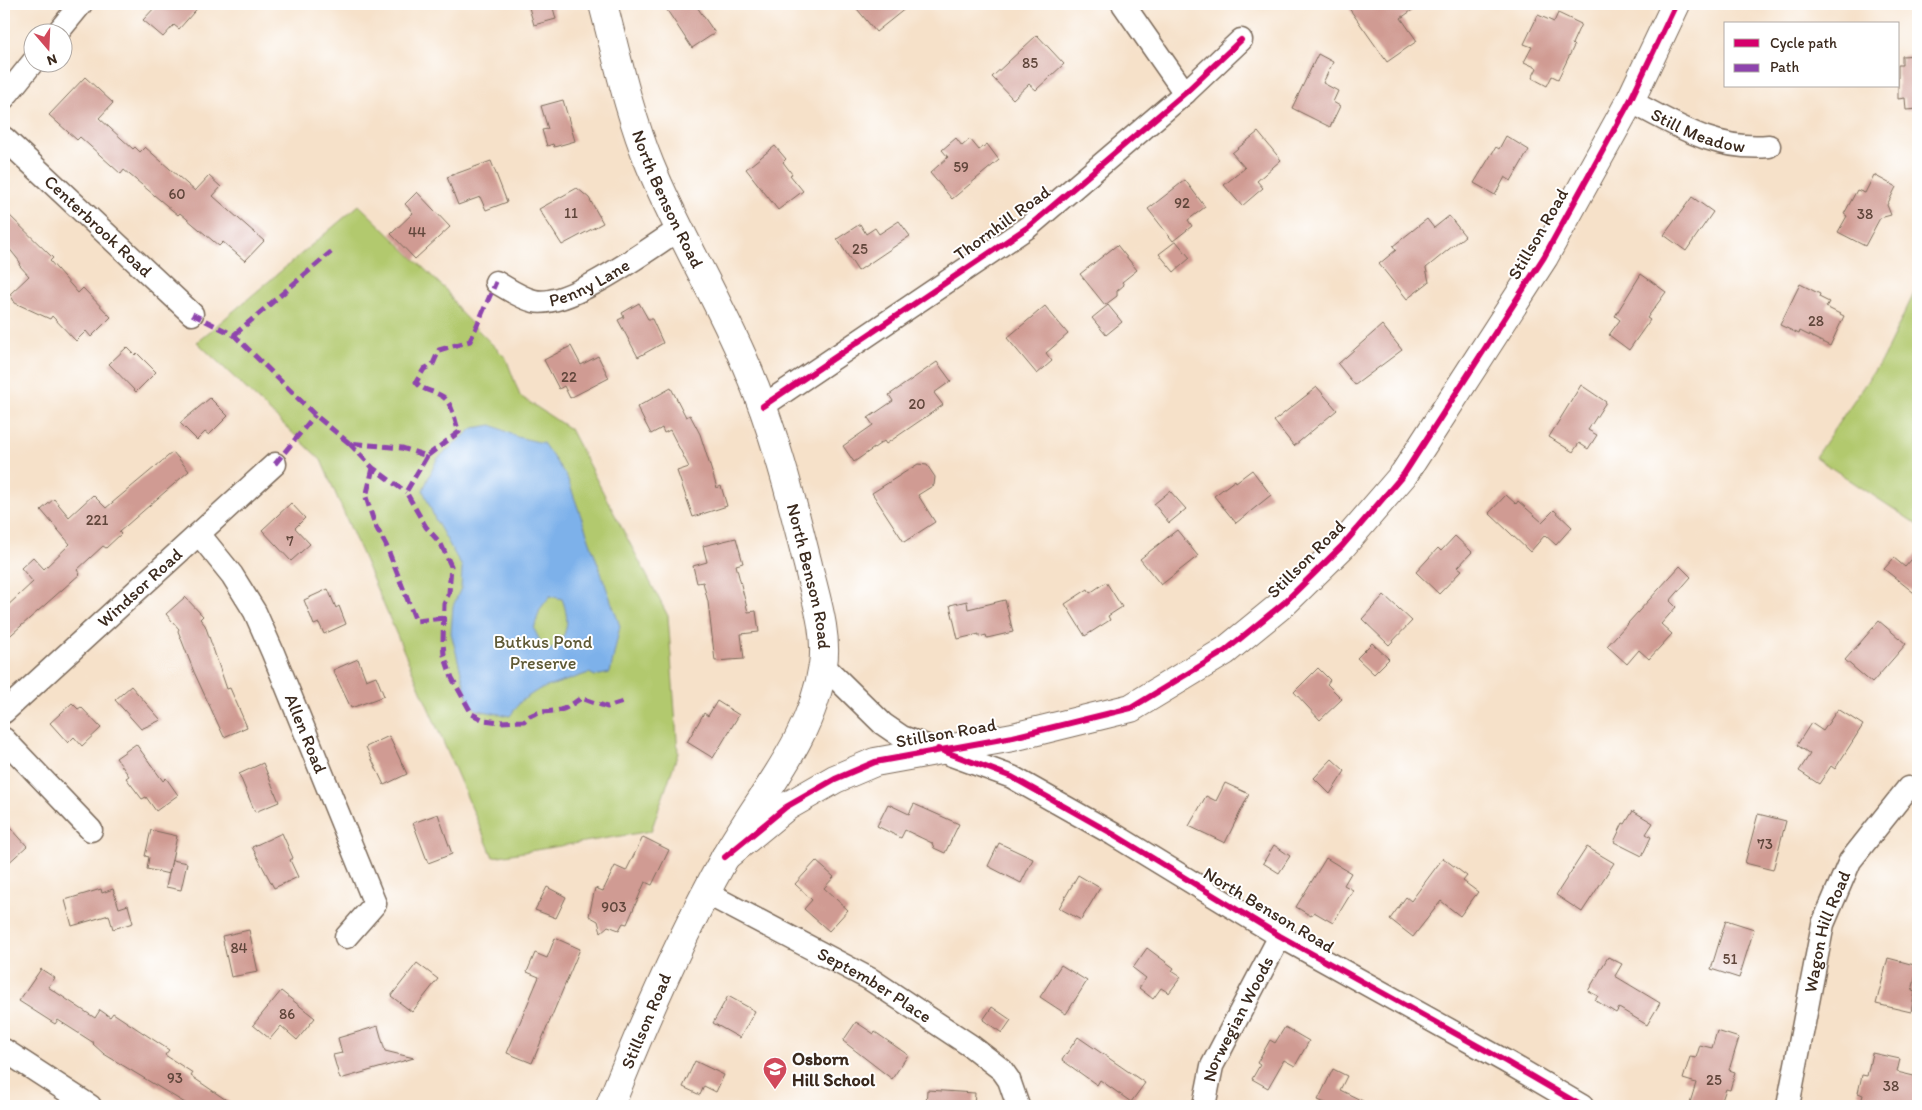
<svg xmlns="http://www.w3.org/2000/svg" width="1922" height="1110" font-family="Itim,sans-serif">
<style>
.green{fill:#b2c96e;stroke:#767a46}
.water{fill:#7db1ea;stroke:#5c6e84;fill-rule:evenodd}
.building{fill:#d09b93}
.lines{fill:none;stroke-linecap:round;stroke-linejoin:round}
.street-casing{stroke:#7c6a5a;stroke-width:25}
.secondary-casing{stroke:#7c6a5a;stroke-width:30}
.street{stroke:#fff;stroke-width:22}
.secondary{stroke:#fff;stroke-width:28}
.quiet{stroke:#8e44ad;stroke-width:5;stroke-dasharray:10 5;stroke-linecap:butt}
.cycleway-casing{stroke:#fff;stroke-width:9}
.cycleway{stroke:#d6006c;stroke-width:6}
.labels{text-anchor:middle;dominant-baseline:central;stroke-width:4;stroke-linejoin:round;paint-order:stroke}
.number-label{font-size:15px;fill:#60463b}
.street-label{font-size:18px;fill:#3b2a1e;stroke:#fff}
.park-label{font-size:18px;fill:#5f5a36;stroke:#fff}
.poi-label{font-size:18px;font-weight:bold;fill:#3b2a1e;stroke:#fff;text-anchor:start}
</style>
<rect width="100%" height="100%" fill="#fff"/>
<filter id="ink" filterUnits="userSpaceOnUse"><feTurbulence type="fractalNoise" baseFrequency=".02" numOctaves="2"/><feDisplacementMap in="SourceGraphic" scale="10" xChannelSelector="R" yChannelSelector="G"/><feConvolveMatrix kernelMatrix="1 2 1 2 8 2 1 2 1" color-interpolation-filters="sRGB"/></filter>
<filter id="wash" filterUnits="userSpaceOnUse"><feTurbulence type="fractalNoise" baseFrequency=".0096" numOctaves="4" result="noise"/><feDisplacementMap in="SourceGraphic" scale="20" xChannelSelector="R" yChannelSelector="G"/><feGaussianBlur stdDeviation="1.12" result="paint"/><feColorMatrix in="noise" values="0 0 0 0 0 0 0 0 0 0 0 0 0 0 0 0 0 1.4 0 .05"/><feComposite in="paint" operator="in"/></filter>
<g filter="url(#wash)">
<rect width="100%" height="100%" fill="#f6e1c9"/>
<!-- green -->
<path class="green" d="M359,205L446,290L461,313L506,358L520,396L570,429L668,616L678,753L651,831L493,857L321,460L197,342Z
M1918,285V525L1815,457L1883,358Z"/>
<!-- water -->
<path class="water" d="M492,425L517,437L543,443L567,477L620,626L610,673L595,676L589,673L538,690L521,701L510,716L477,710L469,703L451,633L453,606L461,588L462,567L435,519L423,490L437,459L473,428ZM550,596L562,599C570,619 569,638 550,650L539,639L534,629L540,609Z"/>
<g id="blocks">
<!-- building -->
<path class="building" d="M158,4H201L179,29L174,25L163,37L143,20Z
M528,4H552L556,19L534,25Z
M663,4H695L715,33L692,48Z
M853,4H911L876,32Z
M1346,4H1421L1401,18L1417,41L1387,62Z
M1558,13L1581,24L1572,44L1574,46L1558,79L1552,76L1547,86L1532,78L1537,68L1524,62L1532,47L1524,44L1538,15L1554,22Z
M1037,35L1064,64L1036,90L1029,84L1013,99L992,77Z
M1318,54L1333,62L1323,83L1338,91L1333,102L1340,106L1330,127L1292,108Z
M1918,55V109L1906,110L1905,98L1898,99V65H1902V56Z
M85,77L113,103L99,118L133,149L135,147L140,152L145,147L195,191L209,176L221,187L213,196L264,241L245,261L223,242L219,246L180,213L178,215L124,170L121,174L80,137L77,140L49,115Z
M563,100L575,141L554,147L553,144L547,146L542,130L548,129L541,106Z
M1258,132L1281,160L1257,181L1263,188L1242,206L1224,185L1245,168L1232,153Z
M1506,136L1529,150L1511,181L1505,177L1495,195L1474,183L1496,147L1499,149Z
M956,138L962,146L970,139L979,150L987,144L999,160L952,199L930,173L948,157L942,150Z
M775,146L786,159L783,162L792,174L790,175L803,191L778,210L746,169Z
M491,161L507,202L486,210L480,197L458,205L447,177Z
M1874,175L1896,187L1887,205L1891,215L1880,218L1865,246L1838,232L1847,216L1844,214L1857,190L1865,193Z
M1185,180L1205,207L1188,220L1192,226L1173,241L1148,209Z
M577,188L589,198L603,223L562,245L539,209Z
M417,192L450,227L415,259L391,234L413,213L405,204Z
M1692,197L1713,212L1686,251L1664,235Z
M4,210L53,258L50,261L78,293L83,288L111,317L91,337L86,331L76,341L52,316L50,319L15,303L10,294L29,276L19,265L20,262L4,242Z
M1449,216L1465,236L1426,268L1429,282L1407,299L1379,264L1396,250L1393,246L1427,219L1434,228Z
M899,221L910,236L858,271L837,239L860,224L866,234L875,228L879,234Z
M1176,241L1190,258L1174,272L1159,254Z
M1117,245L1137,270L1122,282L1124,285L1117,291V296L1105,305L1080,274Z
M1641,274L1666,292L1647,318L1650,320L1629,350L1609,335L1620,320L1615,316Z
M1800,284L1820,294L1819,297L1829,302L1826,307L1844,316L1830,346L1800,331L1799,334L1780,325Z
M639,303L648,319H652L663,343L638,357L618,320L624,317L622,313Z
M1108,305L1122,322L1106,335L1092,318Z
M1045,306L1068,334L1046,353L1052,361L1037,374L1007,338Z
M1382,325L1402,350L1355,385L1338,364Z
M571,346L581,365L598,356L609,378L570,398L564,386L559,389L544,360Z
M127,347L135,355L137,353L156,372L136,392L109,364Z
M937,362L951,381L934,393L943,405L886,444L884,441L854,462L843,446L873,425L868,418L893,401L889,395Z
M1581,385L1606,402L1588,430L1597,435L1588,449L1579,443L1573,452L1549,437Z
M1317,387L1337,410L1294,446L1274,421Z
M671,388L686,417L690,415L700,434L717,488L721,486L727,506L693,517L677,471L689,467L670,430L664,433L662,428L651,434L637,407Z
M210,398L228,416L209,435L205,432L197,440L180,423Z
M173,452L189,471L119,532L121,534L106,548L103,546L77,570L80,574L4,641V609L33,582L21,568L33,557L44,569L70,544L41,510L54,499L69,517L93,495L106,508Z
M918,464L927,465L935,477L934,485L918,495L935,522L904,542L872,493Z
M1252,470L1271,495L1236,523L1214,496L1235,480L1236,482Z
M1170,491L1186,509L1169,523L1154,504Z
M1506,495L1516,504L1518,501L1542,522L1554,510L1572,527L1556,545L1545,535L1530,552L1489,513Z
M291,503L305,518L295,528L310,544L291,561L262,530Z
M1177,530L1198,556L1161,585L1140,559Z
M1455,536L1472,552L1458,567L1462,570L1439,594L1416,572L1438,548L1441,551Z
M736,538L743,563L736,565L748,612L756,611L759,632L741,634L744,659L715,661L708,602L703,582L697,583L693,566L707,562L703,546Z
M1918,552V596L1884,569L1894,558L1905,567Z
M1680,566L1691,577L1670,601L1676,607L1661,624L1672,634L1649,659L1639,650L1627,664L1607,646Z
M1106,582L1122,607L1108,616L1110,620L1085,636L1065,604L1088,589L1090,593Z
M328,589L336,608L339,606L346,624L324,634L319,623L314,625L304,600Z
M1384,595L1412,621L1389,645L1362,619Z
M185,597L203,616L200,619L205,625L227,689L230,688L247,727L224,737L194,672L178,631L179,629L166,614Z
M1005,600L1013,632L987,638L986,635L979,637V634L958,639L950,605L967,601L968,609Z
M1879,621L1906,644L1872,683L1845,660Z
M1372,643L1389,659L1374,674L1357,658Z
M358,659L366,680L376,676L384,696L351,708L333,670Z
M1318,668L1330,680L1327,684L1342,699L1320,720L1294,692Z
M131,686L161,720L141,729L115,700Z
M717,701L739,715L713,758L687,742L704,713L708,716Z
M72,703L78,709L81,707L101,728L82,746L74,737L68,743L50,723Z
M1838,709L1863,725L1835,769L1831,766L1819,784L1799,771L1810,754L1797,745L1811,723L1823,731Z
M389,736L407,774L384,785L366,747Z
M136,744L163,781L166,778L178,795L156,811L146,797L142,799L126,778L129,776L116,758Z
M1332,759L1345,771L1330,794L1314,778Z
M263,763L279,802L255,812L239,774Z
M1225,783L1249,794L1225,843L1189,826L1206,796L1216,801Z
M888,804L909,814L914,804L959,824L945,853L934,848L932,843L905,830L901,838L877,826Z
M1633,811L1653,823L1646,834L1651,837L1642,856L1614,842L1623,823L1625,824Z
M438,814L452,854L428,863L413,823Z
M1758,814L1786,821L1773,870L1745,863Z
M4,820L27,846L4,867Z
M151,830L177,836L169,874L147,869L149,857L145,856Z
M282,833L293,858L290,860L298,877L274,888L252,847Z
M643,837L669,850L652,885L645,882L627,924L623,923L619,930L608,926L601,932L598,921L589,916L595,888L603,891L615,866L626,871Z
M999,843L1033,859L1021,883L988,866Z
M1274,845L1290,856L1279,873L1263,863Z
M1587,847L1614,863L1582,912L1556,895Z
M1326,858L1351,873L1344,885L1353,890L1333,923L1314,912L1311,916L1296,907Z
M1443,858L1467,876L1463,881L1478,892L1460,916L1441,901L1413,937L1390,919L1406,897L1411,901Z
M172,860L187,863L181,890L166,887Z
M816,861L834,877L824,888L848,910L829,931L804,909L812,900L795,884Z
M1078,875L1100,888L1081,920L1059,908Z
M547,887L566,897L556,918L535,910Z
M101,889L102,893L113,889L119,908L128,905L133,923L113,929L109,915L72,926L65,900Z
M1726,920L1754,929L1739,978L1711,969Z
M249,930L258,972L231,977L222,936Z
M555,938L580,949L532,1063L507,1053L539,977L527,972L535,953L547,958Z
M1147,948L1174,968L1172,971L1181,977L1169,993L1161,988L1153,999L1139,988L1146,978L1133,968Z
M1608,957L1622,964L1615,976L1660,1003L1647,1025L1619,1008L1616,1013L1595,1000L1598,996L1588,991Z
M1888,958L1918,966L1912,991L1915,992L1911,1012L1876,1004Z
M417,963L438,979L412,1012L391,996Z
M1061,965L1087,981L1066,1014L1040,997Z
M41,969L55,978L48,987L95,1018L100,1010L110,1017L113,1013L169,1050L165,1055L193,1073L191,1076L235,1106H190L104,1054L93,1044L94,1043L58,1020L55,1024L19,1001Z
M281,991L315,1018L297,1040L281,1026L270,1039L253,1025Z
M728,996L755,1011L740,1038L713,1023Z
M992,1007L1011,1020L1002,1033L983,1020Z
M856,1022L874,1034L875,1032L908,1055L892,1079L843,1041Z
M378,1026L385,1051L414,1058L340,1079L333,1055L342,1053L338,1038Z
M1285,1027L1309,1041L1295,1066L1284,1060L1268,1088L1252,1079L1260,1065L1257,1063L1270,1040L1275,1043Z
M1717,1031L1739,1038L1729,1070L1735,1072L1730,1090L1726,1089L1720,1106H1689L1696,1083L1683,1079L1690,1057L1696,1058L1700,1045L1712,1048Z
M1078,1037L1145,1083L1131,1102L1100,1080L1097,1085L1062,1060Z
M1872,1053L1900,1059L1897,1072L1918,1077V1106H1860L1863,1095L1858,1093L1862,1075L1867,1076Z
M695,1061L724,1075L716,1092L704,1086L700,1095L683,1087Z
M1333,1069L1347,1076L1340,1090L1373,1106H1332L1318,1100Z
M927,1090L975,1093L974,1106H926Z"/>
</g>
</g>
<g filter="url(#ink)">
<use href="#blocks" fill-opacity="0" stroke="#7c6a5a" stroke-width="1"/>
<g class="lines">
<defs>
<g id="street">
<path d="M1123,4L1185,93"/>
<path d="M58,32L81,4"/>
<path d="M4,98L33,62"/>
<path id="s1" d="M1630,101C1676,125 1715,151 1769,146"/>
<path id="s2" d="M4,138L192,314"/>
<path id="s3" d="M496,282C508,289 521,298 534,301C568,309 648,249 678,230"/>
<path d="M763,406L1028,227L1185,93L1241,40"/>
<path id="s4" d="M199,534L232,575L255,612L273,653L375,904L346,937"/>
<path d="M823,665L883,724L902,737L1012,777L1113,834L1280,936L1505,1061L1582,1106"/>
<path id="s5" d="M4,712L275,464"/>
<path d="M4,739L91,830"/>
<path id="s6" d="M706,893L870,979L971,1046L1002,1070L1009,1080L1018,1106"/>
<path d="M4,1050L90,1106"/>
<path id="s7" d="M1204,1106L1212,1066L1280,936"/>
<path id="s8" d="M1788,1106L1823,924L1850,861L1908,788H1918"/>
</g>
<g id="secondary">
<path id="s9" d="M603,4C617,57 629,114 650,165C678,233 717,297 746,365C774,429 791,497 808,565C815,596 828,633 823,665C812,741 758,797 723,861C679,940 643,1023 610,1106"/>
<path d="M725,857L786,807L835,779L875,762L1013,737L1131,708L1225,651L1285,602L1342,546L1404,474L1544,257L1630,101L1676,4"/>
</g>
</defs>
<!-- street casing -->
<use href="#street" class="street-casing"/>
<!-- secondary casing -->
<use href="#secondary" class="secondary-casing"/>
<!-- street -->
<use href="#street" class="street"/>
<!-- secondary -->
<use href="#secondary" class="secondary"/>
<!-- quiet -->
<path class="quiet" d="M192,314L234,335L315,415L349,443L402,448L427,456L459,432C454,420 453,401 440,395C430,390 423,391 416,382L424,369L433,364L439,350L470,341L496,282
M234,335L331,252
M349,443L373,468L406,492
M427,456L406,492L426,527L441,544L451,566L449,593L444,604L443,642L444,655L452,678L472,714L484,720L501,722L524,721C535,709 546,713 560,710C568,708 575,702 581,698L607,707L623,702
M275,464L315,415
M373,468L366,497L375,525L386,545L416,621L444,618"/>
<defs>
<path id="cycleway" d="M763,406L1028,227L1185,93L1241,40
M938,749L1012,777L1113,834L1280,936L1505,1061L1582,1106
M725,857L786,807L835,779L875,762L1013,737L1131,708L1225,651L1285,602L1342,546L1404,474L1544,257L1630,101L1676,4"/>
</defs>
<!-- cycleway casing -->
<use href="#cycleway" class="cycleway-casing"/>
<!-- cycleway -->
<use href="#cycleway" class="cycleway"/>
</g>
</g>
<!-- icons -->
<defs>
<symbol id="school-pin" viewBox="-11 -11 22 30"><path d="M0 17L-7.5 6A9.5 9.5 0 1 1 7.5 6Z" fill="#d1495b" stroke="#fff"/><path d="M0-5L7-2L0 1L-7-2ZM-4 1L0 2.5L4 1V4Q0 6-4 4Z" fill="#fff"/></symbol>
</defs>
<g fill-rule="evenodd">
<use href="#school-pin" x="761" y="1055" width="28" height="38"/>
</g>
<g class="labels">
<!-- number labels -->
<g class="number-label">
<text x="1030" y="63">85</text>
<text x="961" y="167">59</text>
<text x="177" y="194">60</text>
<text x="1182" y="203">92</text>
<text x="571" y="213">11</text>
<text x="1865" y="214">38</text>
<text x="417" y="232">44</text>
<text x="860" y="249">25</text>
<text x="1816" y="321">28</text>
<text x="569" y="377">22</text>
<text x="917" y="404">20</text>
<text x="97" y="520">221</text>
<text x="290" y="541">7</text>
<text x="1765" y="844">73</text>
<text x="614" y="907">903</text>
<text x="239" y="948">84</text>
<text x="1730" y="959">51</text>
<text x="287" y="1014">86</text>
<text x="175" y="1078">93</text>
<text x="1714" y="1080">25</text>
<text x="1891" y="1086">38</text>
</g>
<!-- street labels -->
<g class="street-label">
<text stroke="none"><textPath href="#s1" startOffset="75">Still Meadow</textPath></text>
<text stroke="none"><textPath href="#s9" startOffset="206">North Benson Road</textPath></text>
<text transform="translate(1002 223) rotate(-36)">Thornhill Road</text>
<text stroke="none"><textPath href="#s2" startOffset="129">Centerbrook Road</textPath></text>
<text transform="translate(1538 234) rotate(-60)">Stillson Road</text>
<text stroke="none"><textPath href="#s3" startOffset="102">Penny Lane</textPath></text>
<text transform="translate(1306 559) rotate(-45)">Stillson Road</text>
<text stroke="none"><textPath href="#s9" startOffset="611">North Benson Road</textPath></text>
<text stroke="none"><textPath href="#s5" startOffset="184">Windsor Road</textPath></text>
<text stroke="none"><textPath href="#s4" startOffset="228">Allen Road</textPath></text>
<text transform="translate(946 733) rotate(-10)">Stillson Road</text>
<text transform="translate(1269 910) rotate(31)">North Benson Road</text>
<text stroke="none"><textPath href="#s8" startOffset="179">Wagon Hill Road</textPath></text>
<text stroke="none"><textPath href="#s6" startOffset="192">September Place</textPath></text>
<text transform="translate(646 1021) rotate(-67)">Stillson Road</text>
<text stroke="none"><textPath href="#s7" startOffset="94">Norwegian Woods</textPath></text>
</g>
<!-- park labels -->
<g class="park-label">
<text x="543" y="642">Butkus Pond<tspan x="543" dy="21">Preserve</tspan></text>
</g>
<!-- poi labels -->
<g class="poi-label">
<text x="792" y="1059">Osborn<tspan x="792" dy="21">Hill School</tspan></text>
</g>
</g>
<!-- margin -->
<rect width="1922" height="1110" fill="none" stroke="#fff" stroke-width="20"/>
<!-- legend -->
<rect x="1724" y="22" width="175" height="65" fill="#ffffff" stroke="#b1aaa5"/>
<rect x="1734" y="39" width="25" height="8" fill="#d6006c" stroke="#b1aaa5"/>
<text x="1770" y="48" font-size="15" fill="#3b2a1e">Cycle path</text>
<rect x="1734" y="64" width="25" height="8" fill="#8e44ad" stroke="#b1aaa5"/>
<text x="1770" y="72" font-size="15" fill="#3b2a1e">Path</text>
<!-- north arrow -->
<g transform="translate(48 48) rotate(161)"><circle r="24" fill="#ffffff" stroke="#b1aaa5"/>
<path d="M0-4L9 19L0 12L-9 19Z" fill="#d1495b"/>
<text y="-8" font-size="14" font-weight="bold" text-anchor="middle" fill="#3b2a1e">N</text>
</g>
</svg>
